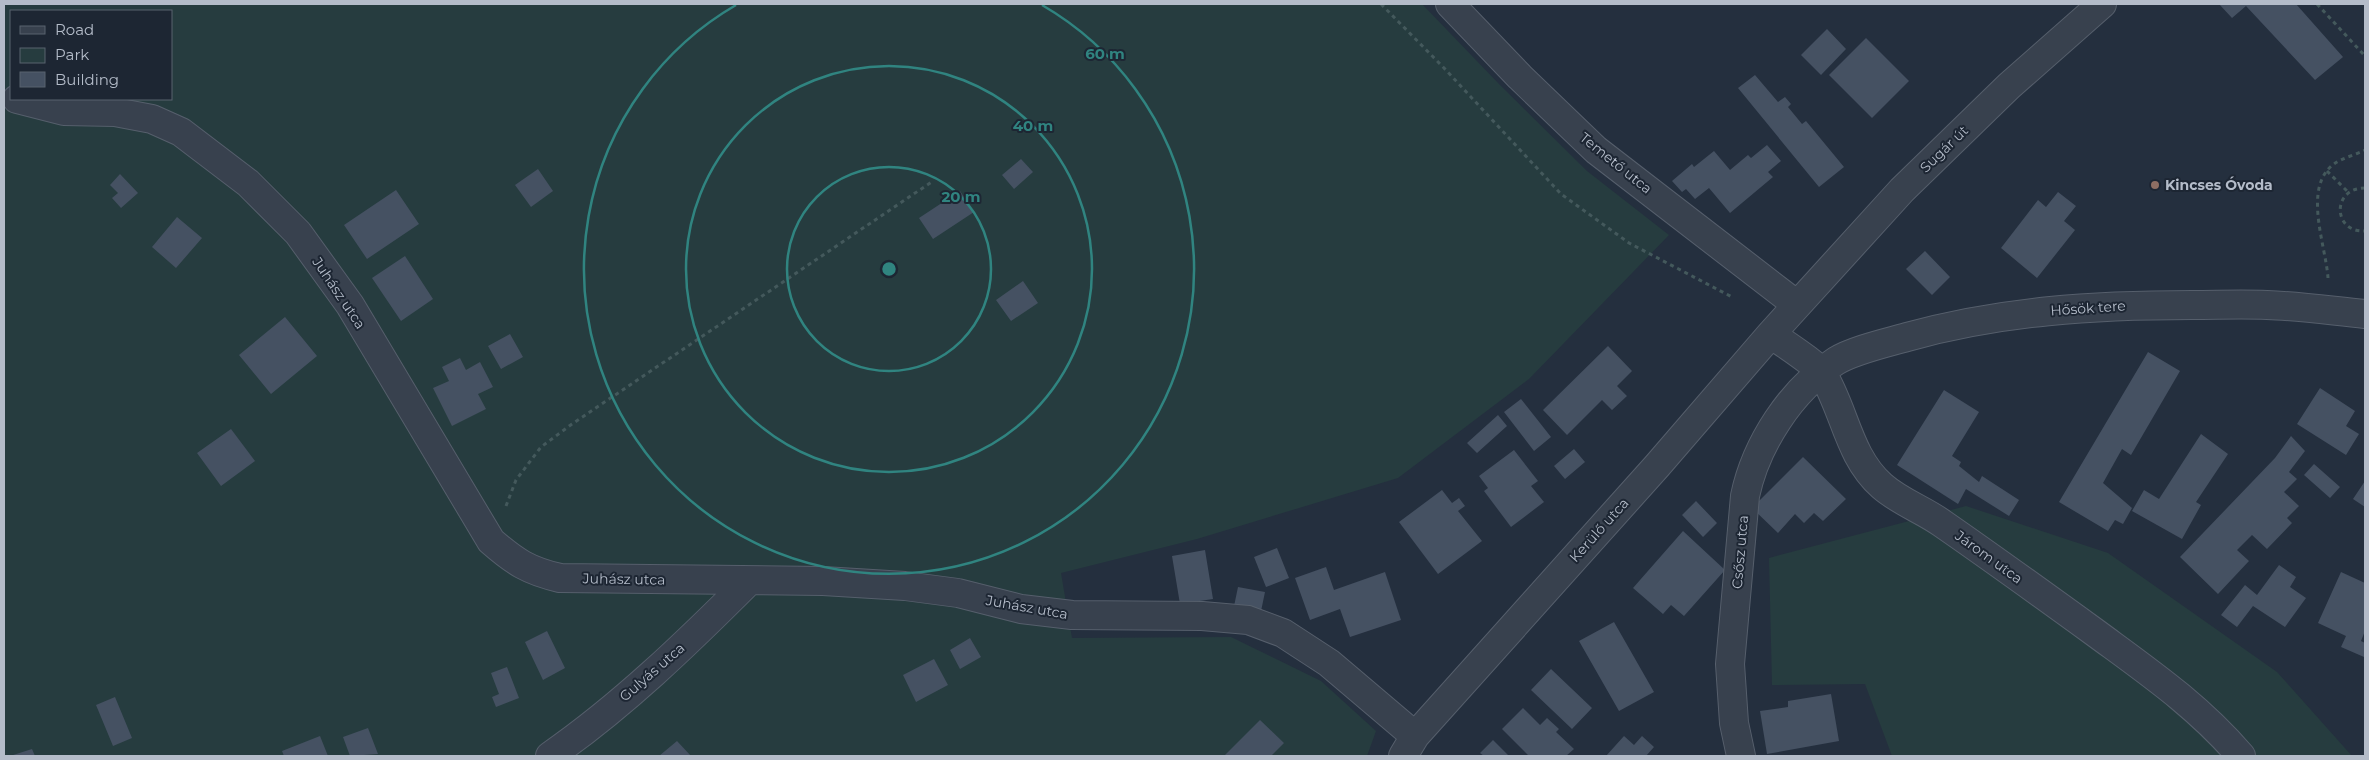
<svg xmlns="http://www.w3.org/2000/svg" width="2369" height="760" font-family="Montserrat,sans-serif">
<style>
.green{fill:#263c3f;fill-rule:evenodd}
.building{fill:#455162}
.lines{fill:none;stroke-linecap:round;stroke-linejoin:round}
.minor-casing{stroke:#565f6c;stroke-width:30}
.path{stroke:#44595c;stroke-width:3;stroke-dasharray:4 4;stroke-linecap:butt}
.minor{stroke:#38414e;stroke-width:28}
.ring{fill:none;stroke:#308480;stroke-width:2.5}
.education-dot{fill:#8d6e63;stroke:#1d2633;stroke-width:2}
.labels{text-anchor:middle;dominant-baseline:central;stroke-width:4;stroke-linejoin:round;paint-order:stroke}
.street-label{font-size:14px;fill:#b4bcc9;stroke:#1d2633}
.poi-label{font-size:14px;font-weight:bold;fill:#b4bcc9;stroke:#1d2633;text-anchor:start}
.centre{fill:#308480;stroke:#1d2633;stroke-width:2.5}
.ring-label{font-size:15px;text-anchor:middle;font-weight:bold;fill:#308480;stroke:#1d2633;stroke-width:4;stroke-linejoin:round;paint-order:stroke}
</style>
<rect width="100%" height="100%" fill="#242f3e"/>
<!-- green -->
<path class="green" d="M4,4H1422L1499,84L1587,171L1669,235L1529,379L1398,478L1197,539L1061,573L1072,638L1231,637L1321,681L1376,731L1367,756H4ZM11,11H171V99H11Z
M1966,506L2108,553L2277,672L2352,756H1892L1865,684L1772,685L1769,558Z"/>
<!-- building -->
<path class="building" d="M2219,4H2296L2343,57L2315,80L2246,6L2232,18Z
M1827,29L1846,49L1821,75L1801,55Z
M1866,38L1909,81L1872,118L1829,75Z
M1755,75L1778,102L1785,97L1791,104L1788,107L1802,124L1806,121L1844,167L1819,187L1738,88Z
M1767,145L1781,161L1768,172L1773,177L1730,213L1709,188L1695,199L1686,189L1682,192L1672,181L1692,164L1694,167L1714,151L1730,170L1748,155L1751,158Z
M1021,159L1033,172L1014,189L1002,175Z
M538,169L553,191L531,207L515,185Z
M120,174L138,193L121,208L112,198L118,193L110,185Z
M396,190L419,224L367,259L344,225Z
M960,191L974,212L933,239L919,218Z
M2058,192L2076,206L2064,221L2075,230L2037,278L2001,248L2038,200L2046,207Z
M177,217L202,238L176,268L152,247Z
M1925,251L1950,277L1932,295L1906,269Z
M405,256L433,299L401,321L372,278Z
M1023,281L1038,303L1011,321L996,300Z
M285,317L317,356L271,394L239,355Z
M510,334L523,357L501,369L488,346Z
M1608,346L1632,371L1617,386L1627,396L1612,410L1602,400L1567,435L1543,410Z
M2148,352L2180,371L2131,455L2122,449L2103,483L2132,508L2123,524L2115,520L2108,531L2059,502Z
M460,358L466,370L480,362L493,387L478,394L486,409L452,426L433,388L449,381L442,367Z
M2320,388L2355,411L2346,426L2359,434L2346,455L2297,424Z
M1944,390L1979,412L1952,456L1961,462L1959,466L1979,482L1982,476L2019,500L2009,516L1966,489L1958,504L1897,465Z
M1521,399L1551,437L1534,451L1504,412Z
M1498,415L1507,426L1477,453L1467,443Z
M231,429L255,461L221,486L197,453Z
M2201,434L2228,454L2196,502L2201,505L2182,539L2132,511L2144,490L2159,499Z
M2291,436L2305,451L2289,472L2297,479L2284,492L2299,506L2287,518L2292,523L2267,549L2252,535L2237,550L2249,561L2218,594L2180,557L2275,458Z
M1574,449L1585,462L1565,479L1554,466Z
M1514,450L1538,481L1531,486L1544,502L1511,527L1484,491L1488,488L1479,476Z
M1803,457L1846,499L1823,521L1814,513L1804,523L1795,514L1778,533L1752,508Z
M2314,464L2340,487L2330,498L2304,475Z
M2365,481V507L2353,499Z
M1442,490L1452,503L1459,498L1465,506L1458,511L1482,541L1438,574L1399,522Z
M1696,501L1717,523L1703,537L1682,515Z
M1683,531L1725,570L1684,616L1671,605L1663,614L1633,588Z
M1277,548L1289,578L1266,587L1254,557Z
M1205,550L1213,599L1180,604L1172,556Z
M2279,565L2296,577L2290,587L2306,598L2285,627L2253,606L2237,627L2221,615L2245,585L2257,595Z
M1326,567L1334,590L1385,572L1401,620L1350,637L1340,609L1310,620L1295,578Z
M2341,572L2365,583V631L2361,641L2365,643L2364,657L2341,647L2346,636L2318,623Z
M1238,587L1265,592L1260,616L1233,611Z
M1614,622L1654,692L1619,711L1579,641Z
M547,631L565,668L543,680L525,642Z
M970,638L981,657L960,669L950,650Z
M934,659L948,685L916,702L903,675Z
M507,667L519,698L496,707L492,697L499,694L491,673Z
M1551,669L1592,708L1572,729L1531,690Z
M1831,694L1839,741L1767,754L1760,711L1788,707V701Z
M115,697L132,738L113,746L96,705Z
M1523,708L1540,725L1547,718L1559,729L1556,732L1574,749L1566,756H1529L1502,729Z
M1260,720L1284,743L1271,756H1224Z
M368,728L378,754L350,756L343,737Z
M320,736L328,756H284L282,751Z
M1624,736L1634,745L1642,736L1654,747L1646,756H1606Z
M1493,740L1509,756H1484L1480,753Z
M677,741L691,756H659Z
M32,749L35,756H10Z"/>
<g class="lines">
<defs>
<path id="minor" d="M1450,4L1520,77L1596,150L1797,305
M17,99L64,111L115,112L152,119L181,132L248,183L298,233L350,305L491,541C515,562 529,571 560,578L823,581L905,586L958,593L1021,609L1072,615L1202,616L1248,620L1283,633L1329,663L1415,736
M1771,334C1783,343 1815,363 1822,373C1845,410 1848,456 1882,486C1900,502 1924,510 1943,524C1995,560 2046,597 2097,634C2150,673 2198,706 2241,756
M550,756C622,706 687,643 749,581
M1403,756L1415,736L1657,466L1771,334L1902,190L2009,86L2102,4
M1741,756L1734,723L1730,664L1745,496C1756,444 1791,390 1836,361C1854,350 1886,343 1907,337C2000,311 2095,305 2192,305C2217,305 2242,304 2267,305C2300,306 2333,311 2365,314"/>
</defs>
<!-- minor casing -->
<use href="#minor" class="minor-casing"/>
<!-- path -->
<path class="path" d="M1381,4L1444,68L1561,194L1629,243L1732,297
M2317,4L2365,56
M2327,171L2349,193
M2365,188C2331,188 2333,233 2365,231
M2328,278C2326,246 2302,187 2334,164C2342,158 2355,155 2365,150
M506,506L516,480L541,447L572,424L933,181"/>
<!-- minor -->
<use href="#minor" class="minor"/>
</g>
<!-- distance rings -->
<g class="ring">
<circle cx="889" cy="269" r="102"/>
<circle cx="889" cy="269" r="203"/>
<path d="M1042 5A305 305 0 1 1 736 5"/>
</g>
<!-- markers -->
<circle class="education-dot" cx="2155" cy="185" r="5"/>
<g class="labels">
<!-- street labels -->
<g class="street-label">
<text transform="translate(1944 149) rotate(-44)">Sugár út</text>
<text transform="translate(1616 163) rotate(39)">Temető utca</text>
<text transform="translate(339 293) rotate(56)">Juhász utca</text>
<text transform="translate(2088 308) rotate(-4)">Hősök tere</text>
<text transform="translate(1599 530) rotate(-48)">Kerülő utca</text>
<text transform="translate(1740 552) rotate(-85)">Csősz utca</text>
<text transform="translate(1989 557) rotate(36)">Járom utca</text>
<text transform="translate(624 579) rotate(1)">Juhász utca</text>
<text transform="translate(1027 607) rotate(10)">Juhász utca</text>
<text transform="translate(652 672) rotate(-41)">Gulyás utca</text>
</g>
<!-- poi labels -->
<g class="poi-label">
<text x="2165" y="185">Kincses Óvoda</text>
</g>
</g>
<circle cx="889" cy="269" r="8" class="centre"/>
<g class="ring-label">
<text x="1105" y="59">60 m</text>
<text x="1033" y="131">40 m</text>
<text x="961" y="202">20 m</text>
</g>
<!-- border -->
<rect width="2369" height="760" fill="none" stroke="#b4bcc9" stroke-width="10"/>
<!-- legend -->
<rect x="10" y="10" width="162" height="90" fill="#1d2633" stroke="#59626f"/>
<rect x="20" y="26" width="25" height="8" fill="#38414e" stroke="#59626f"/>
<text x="55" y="35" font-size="15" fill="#b4bcc9">Road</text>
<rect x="20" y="48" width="25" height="15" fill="#263c3f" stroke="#59626f"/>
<text x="55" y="60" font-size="15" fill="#b4bcc9">Park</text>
<rect x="20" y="72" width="25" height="15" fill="#455162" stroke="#59626f"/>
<text x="55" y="85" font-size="15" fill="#b4bcc9">Building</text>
</svg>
